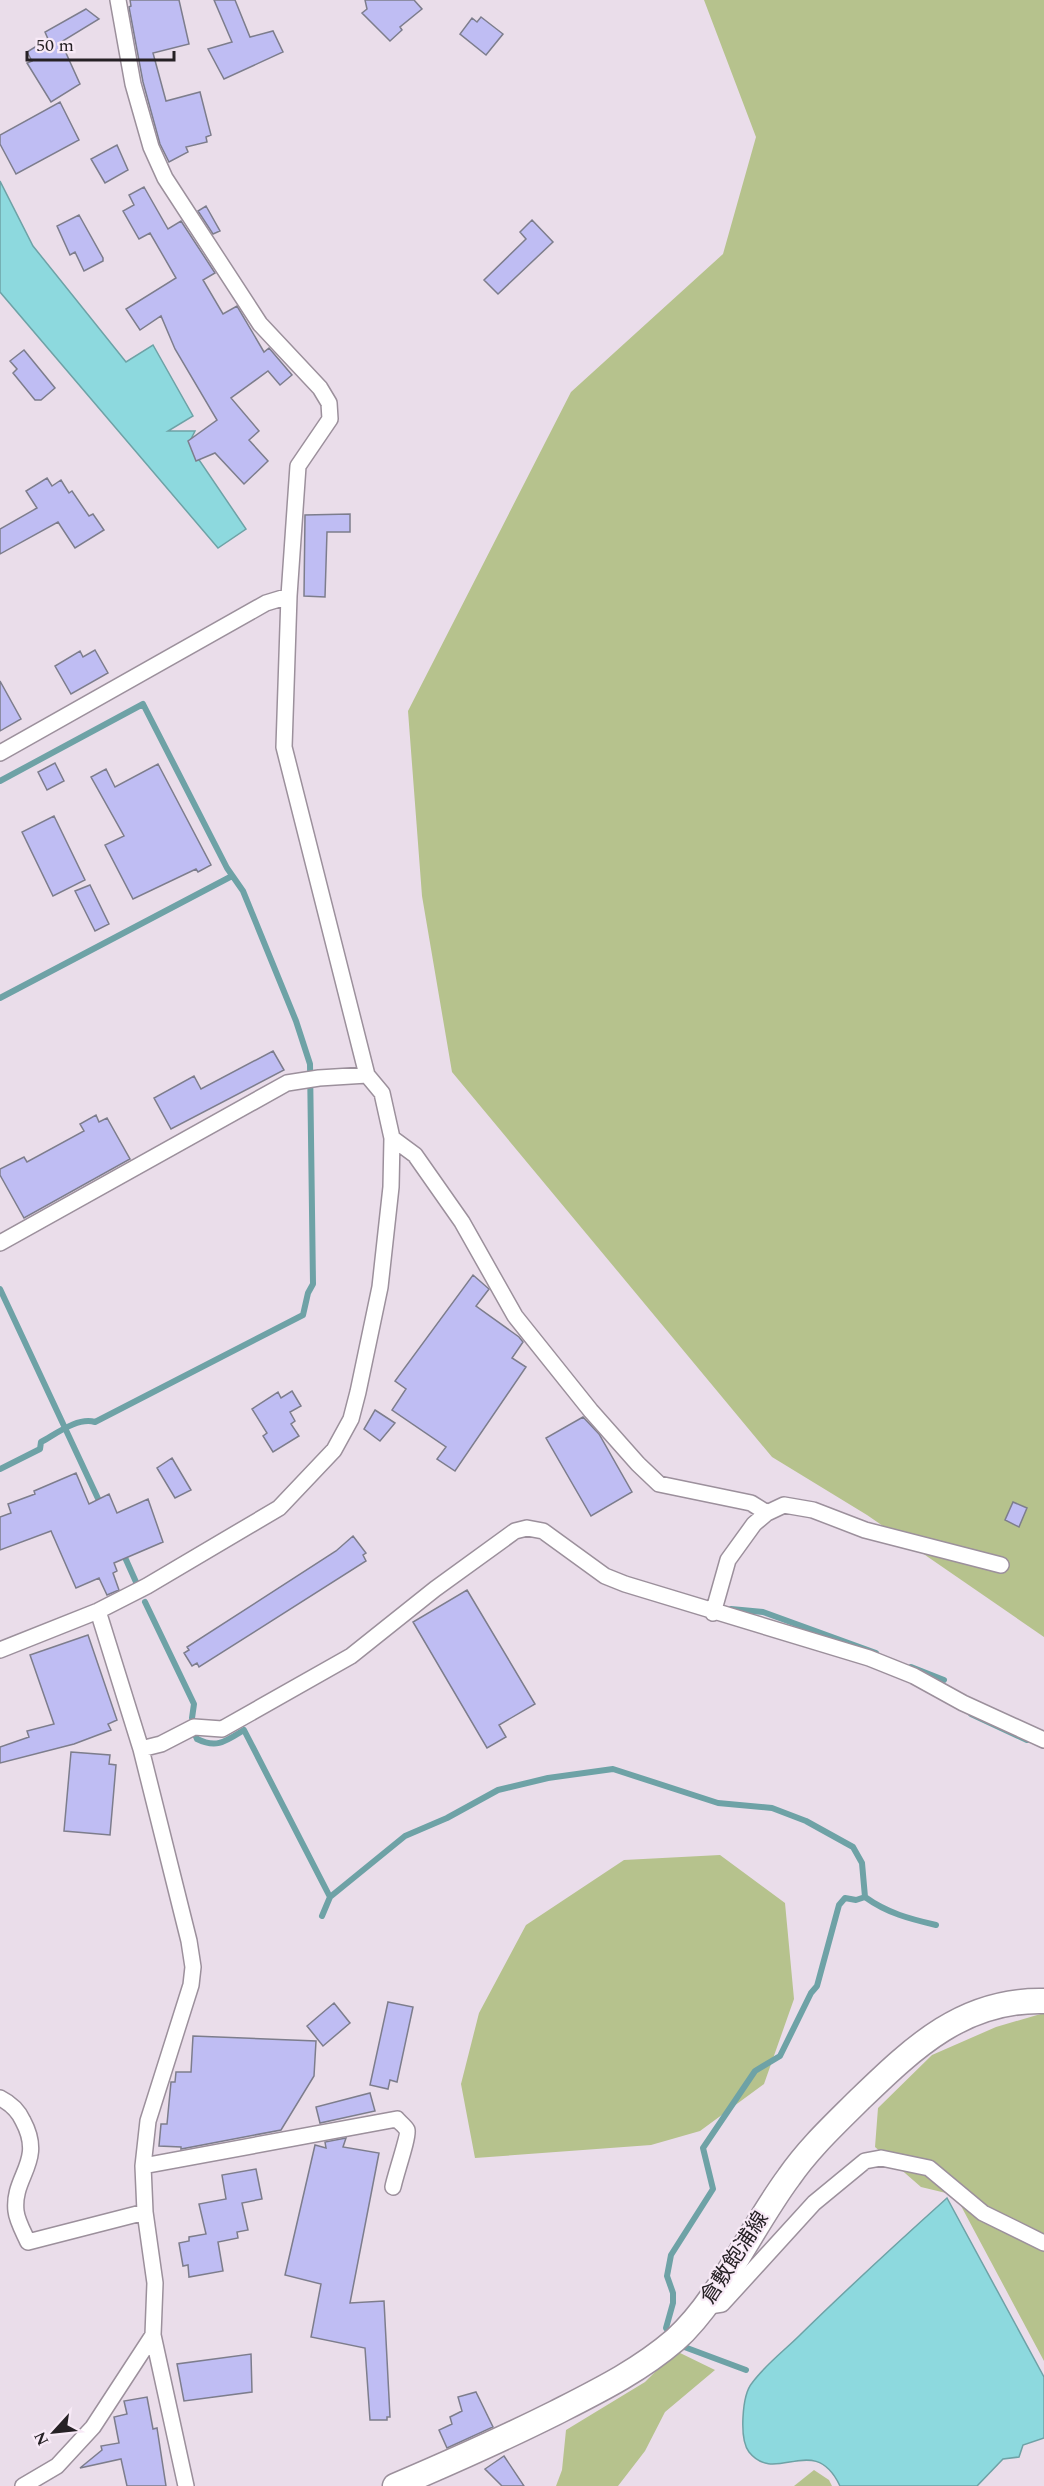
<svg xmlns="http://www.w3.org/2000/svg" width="1044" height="2486" font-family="Spectral,'Noto Sans JP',serif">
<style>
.green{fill:#b6c28d}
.water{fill:#8dd9de;stroke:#6ea2a6;stroke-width:1.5}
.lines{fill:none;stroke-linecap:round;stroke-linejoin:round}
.stream{stroke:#6ea2a6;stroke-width:6}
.building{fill:#bfbdf3;stroke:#7d7d8c;stroke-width:1.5}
.street-casing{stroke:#9c909c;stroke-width:18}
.primary-casing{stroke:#9c909c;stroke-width:27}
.street{stroke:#fff;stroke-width:15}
.primary{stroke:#fff;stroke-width:24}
.labels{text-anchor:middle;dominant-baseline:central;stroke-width:4.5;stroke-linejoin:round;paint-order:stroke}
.street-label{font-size:21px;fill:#262125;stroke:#f8eaf7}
</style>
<rect width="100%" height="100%" fill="#eaddea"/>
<!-- green -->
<path class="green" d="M704,0H1044V1637L867,1515L772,1457L452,1072L422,896L408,711L571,392L723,254L756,137Z
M720,1855L785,1903L794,1999L764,2084L700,2131L651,2145L475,2158L461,2084L479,2013L526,1925L624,1860Z
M1044,2013V2361L960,2204L946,2193L921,2187L875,2147L878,2108L932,2055L996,2027Z
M676,2351L715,2370L665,2412L645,2451L618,2486H556L562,2470L566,2430L645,2382Z
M814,2470L829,2480L832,2486H794Z"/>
<!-- water -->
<path class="water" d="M0,181L33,246L126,362L153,345L193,416L168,431H195L191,439L193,451L246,529L218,548L0,292Z
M947,2198L1044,2377V2438L1023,2445L1019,2457L1003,2459L977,2486H840C814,2431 776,2486 749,2452C739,2439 742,2395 752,2383C765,2365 785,2350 800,2335C848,2288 897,2243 947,2198Z"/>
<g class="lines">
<!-- stream -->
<path class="stream" d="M0,781L143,704L227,868L243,891L296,1021L310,1064L313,1284L308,1293L303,1315L95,1422C77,1417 56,1434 41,1442L40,1449L0,1469
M0,998L232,876
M0,1289L101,1505
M123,1553L136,1582
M145,1602L194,1704L192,1718
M731,1609L763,1612L876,1653
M911,1667L944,1680
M971,1714L1027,1740
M194,1732L197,1739C217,1749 226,1741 244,1730L330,1897L322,1916
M330,1897L405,1836L447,1818L498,1790L548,1778L613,1769L718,1803L772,1808L806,1821L853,1847L862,1863L865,1897C887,1913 910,1919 936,1925
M671,2334L666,2328L673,2303V2293L667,2276L671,2255L713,2189L703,2148L755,2071L780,2056L811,1993L817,1986L839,1905L845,1898L856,1900L865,1897
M679,2345L746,2370"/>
</g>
<!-- building -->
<path class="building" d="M130,0H179L189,44L153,53L166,101L200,92L211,135L206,137L207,142L186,147L188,152L169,162L160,144L143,82L129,7L131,6Z
M214,0H235L250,37L273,31L283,52L224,79L208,49L232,42Z
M365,0H414L422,9L400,27L402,30L390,41L362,13L367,9Z
M86,9L99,19L61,42L80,84L51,102L27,63L32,61L27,52L48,39L45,32Z
M481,17L503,34L486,55L460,34L472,18L477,22Z
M60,102L79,140L16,174L0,144V135Z
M117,145L128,170L105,183L91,159Z
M144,187L168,229L181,221L215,273L203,280L223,314L237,306L264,352L269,348L292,375L280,385L268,371L231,398L259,431L249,440L268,461L244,484L215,453L196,461L188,441L217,420L175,349L161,316L140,330L126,309L176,278L150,233L139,239L123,211L134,205L129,195Z
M206,206L220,231L213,234L198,211Z
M79,215L103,258V261L84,271L75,252L70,255L57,226Z
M532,220L553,242L498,294L484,280L526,239L520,232Z
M24,350L55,388L41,400H35L13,373L17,369L10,361Z
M47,478L52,486L61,480L69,493L72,491L89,516L93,514L104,530L75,548L58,522L0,554V529L37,508L26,491Z
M350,514V532H327L325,597L304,596L305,515Z
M95,650L108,673L71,694L55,666L80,651L83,657Z
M0,681L21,719L0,731Z
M55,763L64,781L47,790L38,772Z
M158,764L211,865L198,872L196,869L133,899L105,845L124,836L91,777L106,769L115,787Z
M54,816L85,880L53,896L22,832Z
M90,885L109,924L95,931L75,891Z
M273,1051L284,1070L171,1129L154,1098L194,1076L201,1089Z
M96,1115L99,1122L107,1118L130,1159L24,1218L0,1175V1169L24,1157L27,1162L84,1131L80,1124Z
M473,1275L489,1289L476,1306L519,1337L523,1342L512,1358L526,1367L455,1471L437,1459L446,1447L392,1410L406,1389L395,1381Z
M292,1391L301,1406L290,1412L295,1421L291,1424L299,1436L273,1452L263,1436L267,1433L252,1409L278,1392L281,1398Z
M375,1410L395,1423L380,1441L364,1429Z
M583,1417L599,1434L632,1492L591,1516L546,1438Z
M172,1458L191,1490L175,1498L157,1468Z
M76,1473L89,1504L109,1494L117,1513L148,1499L163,1542L114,1563L117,1571L113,1573L119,1590L107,1595L99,1578L76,1588L51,1531L0,1550V1517L11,1513L8,1504L35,1494L34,1491Z
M1013,1502L1027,1508L1019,1527L1005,1520Z
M353,1536L366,1553L363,1555L366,1561L199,1667L197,1663L192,1666L184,1653L189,1650L187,1647L336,1551Z
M467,1590L535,1704L499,1725L506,1737L487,1748L413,1622Z
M88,1635L117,1720L108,1724L111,1730L74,1744L0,1763V1747L29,1737L27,1731L54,1724L30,1655Z
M71,1752L110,1755L109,1764L116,1765L110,1835L64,1831Z
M388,2002L413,2007L397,2082L390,2080L388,2089L370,2085Z
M334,2003L350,2023L323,2046L307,2026Z
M193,2036L316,2041L314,2076L281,2130L181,2149V2147L159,2146L161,2124H167L171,2082H175L176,2072H191Z
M370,2093L375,2111L320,2123L316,2107Z
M346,2138L343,2147L379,2153L350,2303L384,2301L390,2417H387V2420H370L365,2348L311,2337L321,2284L285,2275L315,2145L326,2148L325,2142Z
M256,2169L262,2199L242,2203L248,2230L237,2232L238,2238L218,2242L223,2271L189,2277L188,2265L183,2266L179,2243L189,2241V2237L206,2234L199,2204L226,2199L222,2175Z
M251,2354L252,2392L184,2401L177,2364Z
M476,2392L493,2427L447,2448L439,2430L452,2424L450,2417L462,2411L458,2397Z
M147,2397L153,2429L157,2428L166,2486H127L121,2459L80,2468L102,2450L101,2446L119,2443L114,2417L127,2414L124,2401Z
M504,2456L524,2486H502L485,2469Z"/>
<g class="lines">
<defs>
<path id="street" d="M0,753L266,603L289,596
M392,1138L415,1155L462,1222L515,1316L591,1411L638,1464L659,1484L751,1503L767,1513
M0,1243L287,1083L319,1078L367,1075
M98,1611L141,1749L189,1941L193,1967L191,1985L148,2121L143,2166L145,2212L155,2283L153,2335L186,2486
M713,1613L728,1560L754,1524L767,1513L784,1505L813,1510L865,1530L1001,1565
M0,1650L98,1611L147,1586L279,1508L334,1450L351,1419L358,1392L380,1287L391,1187L392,1138L382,1093L367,1075L284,747L289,596L298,466L330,419L329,403L320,388L260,324L165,178L151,147L133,84L118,0
M141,1749L161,1744L194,1727L222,1729L351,1656L435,1589L515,1531L527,1528L543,1531L605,1576L625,1584L869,1658L914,1676L963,1703L1044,1740
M0,2098C10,2103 18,2110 23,2121C45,2162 12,2176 16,2211C17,2221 24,2233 28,2242L145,2212
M143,2166L397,2119C399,2122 405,2126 407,2130C409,2136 395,2176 393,2187
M703,2307L722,2304L814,2203L865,2161L881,2158L929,2168L983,2213L1044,2243
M23,2486L57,2466L93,2427L153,2335"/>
<path id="primary" d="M395,2486C449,2463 503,2439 555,2413C598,2391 639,2371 675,2340C719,2301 753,2225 789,2177C809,2148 834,2125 859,2100C913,2048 963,1999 1044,2001"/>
</defs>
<!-- street casing -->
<use href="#street" class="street-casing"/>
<!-- primary casing -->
<use href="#primary" class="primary-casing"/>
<!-- street -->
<use href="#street" class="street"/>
<!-- primary -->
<use href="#primary" class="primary"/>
</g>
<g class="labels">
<!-- street labels -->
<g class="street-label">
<text transform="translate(735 2258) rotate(-57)">倉敷飽浦線</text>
</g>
</g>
<!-- north arrow -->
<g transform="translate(54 2432) rotate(243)" stroke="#f8eaf7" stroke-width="4.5" paint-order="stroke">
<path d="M0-4.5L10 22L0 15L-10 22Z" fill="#262125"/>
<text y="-9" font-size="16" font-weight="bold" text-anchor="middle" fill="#262125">N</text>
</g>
<!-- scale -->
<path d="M27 51v9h147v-9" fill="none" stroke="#262125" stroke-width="3"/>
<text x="36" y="51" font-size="18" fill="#262125" stroke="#f8eaf7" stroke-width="4.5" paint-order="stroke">50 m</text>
</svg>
